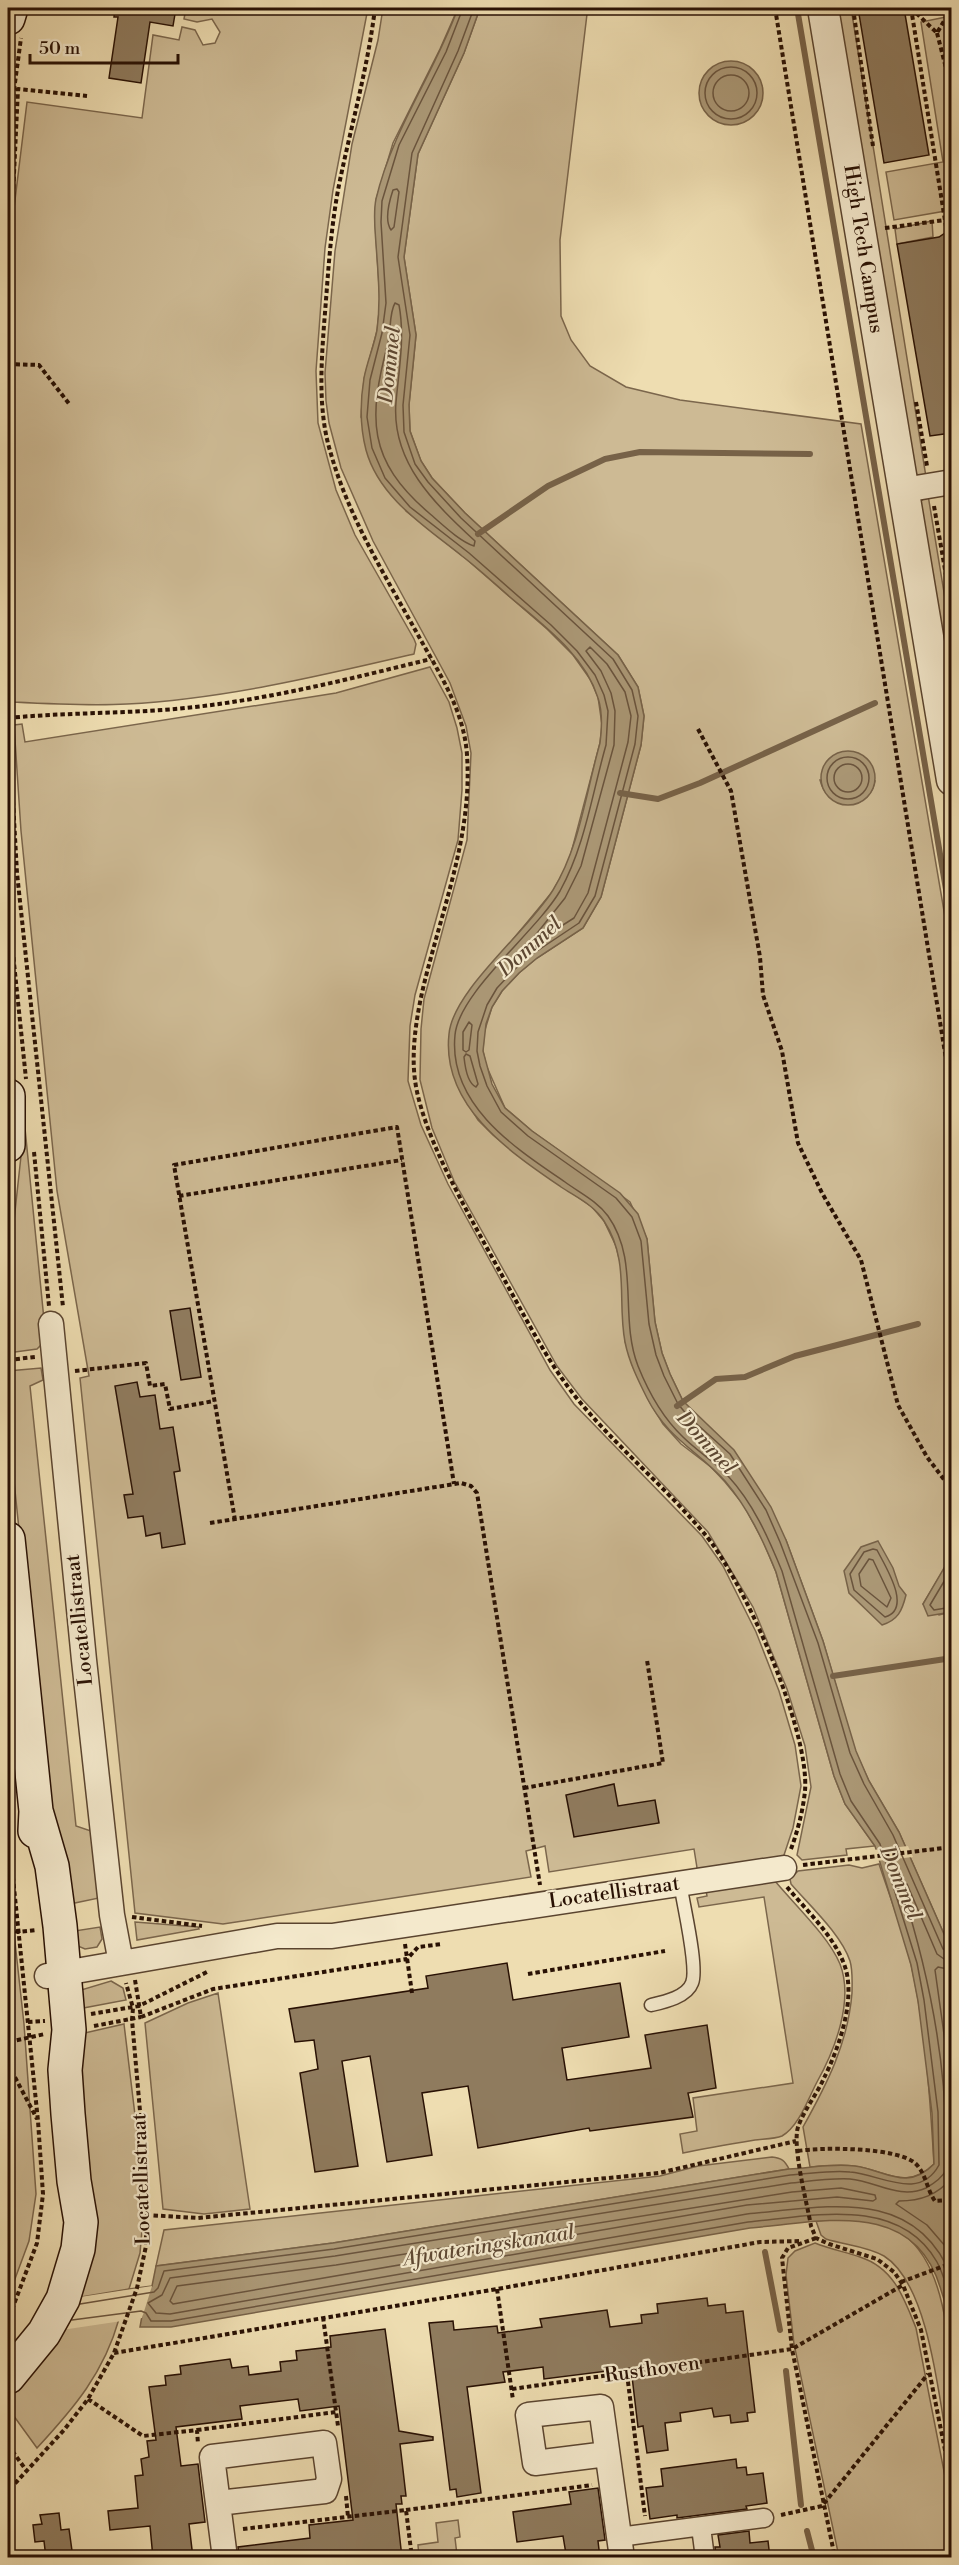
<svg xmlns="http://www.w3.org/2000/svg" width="959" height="2565" font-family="'Libre Bodoni',serif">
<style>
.green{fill:#cdba94;stroke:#7b664c;stroke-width:1.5;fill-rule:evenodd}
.water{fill:#ab9876;stroke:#776248;stroke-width:1.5}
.pier{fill:#eeddb1}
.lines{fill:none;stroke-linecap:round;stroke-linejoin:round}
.shore{stroke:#6a543d;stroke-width:1.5}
.stream{stroke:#776248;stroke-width:6}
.building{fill:#8f7b5e;stroke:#291104;stroke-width:1.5}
.service-casing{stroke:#5a442f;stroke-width:15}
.pedestrian-casing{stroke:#5a442f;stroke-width:21}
.minor-casing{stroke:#5a442f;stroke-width:27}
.tertiary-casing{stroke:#5a442f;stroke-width:33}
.secondary-casing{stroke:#291104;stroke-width:36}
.path{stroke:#291104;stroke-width:4;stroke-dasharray:4.5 3;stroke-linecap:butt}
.service{stroke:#f4e9cc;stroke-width:12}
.pedestrian{stroke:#f4e9cc;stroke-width:18}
.minor{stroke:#f4e9cc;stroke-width:24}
.tertiary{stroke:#f4e9cc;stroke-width:30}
.secondary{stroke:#f4e9cc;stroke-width:33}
.labels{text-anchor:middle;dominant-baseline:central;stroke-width:4.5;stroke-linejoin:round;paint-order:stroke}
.street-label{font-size:20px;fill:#291104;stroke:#f4e9cc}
.water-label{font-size:21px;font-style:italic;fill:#5d4732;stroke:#f4e9cc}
</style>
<rect width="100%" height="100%" fill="#eeddb1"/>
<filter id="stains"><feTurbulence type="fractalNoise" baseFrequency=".00333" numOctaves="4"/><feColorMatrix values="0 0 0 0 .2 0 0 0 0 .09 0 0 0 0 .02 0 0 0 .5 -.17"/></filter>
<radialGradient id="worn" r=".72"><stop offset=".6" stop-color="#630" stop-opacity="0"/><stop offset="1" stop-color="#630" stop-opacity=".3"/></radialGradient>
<!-- green -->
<path class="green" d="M186,8H368L333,190L325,248L316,371L318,423L336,490L355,535L414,639L416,644L414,654C320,676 223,699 127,704C89,706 51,704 13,702L8,505V257L27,102L142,118L153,35L179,40L182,27L195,30L203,45L215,43L220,32L212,19L197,22L184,19Z
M383,8H458L440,49L393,143L376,200L375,222L380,302L377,331L364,379L361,417L406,511L465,558L547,629L573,655L590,679L598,697L602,725L600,743L569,861L553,891L501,954L459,1089L478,1120L493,1135L516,1154L592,1207L604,1221L616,1246L621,1266L625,1341L633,1367L649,1401L663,1424L681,1444L711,1467L725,1482L743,1504L763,1541L776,1572L834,1776L845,1804L875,1846L846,1849L847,1855L802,1860L797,1855L811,1787L805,1746L787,1689L753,1607L708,1532L582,1399L557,1366L454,1181L432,1128L420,1080L421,1029L424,999L467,840L471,753L466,726L450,683L373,541L341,468L329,423L326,401L325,373L335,251L352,144L378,40Z
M480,8H585L587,14L560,240L561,316L571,340L590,366L626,387L680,400L861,424L951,952L952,1556L923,1604L939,1615L951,1612V1950L899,1832L869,1781L855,1751L823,1641L786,1540L683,1401L670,1374L662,1353L655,1322L647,1239L630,1202L532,1131L505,1108L486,1065L483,1051L484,1033L492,1007L502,991L519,973L537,958L583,928L601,897L641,745L644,716L638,687L618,655L465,513L432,478L421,461L410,431L409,405L416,335L404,257L418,154L464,53ZM820,780L875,781C868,813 828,811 820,780Z
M833,8H851L926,477H921L911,471Z
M951,16V210L894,220L886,172L943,162L921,22Z
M932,221L933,237L897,244L895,229Z
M928,495L951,635V728L920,502Z
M430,667L449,702L457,728L462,753V790L458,840L415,995L410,1026L408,1081L421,1125L448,1184L550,1370L574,1404L702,1536L723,1566L756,1632L779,1691L795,1745L801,1786L793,1828L782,1861L698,1874L694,1849L549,1872L545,1846L526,1851L531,1877L223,1924L135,1913L80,1378L89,1376L57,1191L21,831L14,725L22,724L25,742L336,693Z
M22,1098L46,1340L37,1349L8,1353V1276L21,1156Z
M41,1368L43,1380L30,1386L76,1826L91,1831L99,1898L65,1905L50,1830L8,1423V1371Z
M879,1864C890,1897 903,1930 911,1964C926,2030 930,2098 934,2164C905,2192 885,2169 853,2166C839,2164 824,2166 810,2167L803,2127C827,2084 848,2043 852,1993C852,1983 853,1971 850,1961C841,1934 809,1905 791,1884L790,1879L798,1871L849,1865L862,1868Z
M775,1881C794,1904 829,1937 840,1964C854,2000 835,2050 817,2082C808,2099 799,2126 782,2136C775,2139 763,2139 755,2140C731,2144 707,2148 683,2153L680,2134L697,2131L693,2098L793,2083L764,1897L699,1907L697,1898L707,1896L705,1885Z
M135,1922L198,1927L199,1929L137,1940Z
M100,1927L102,1939L97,1947L85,1949L73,1944L68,1932Z
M8,1931L14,1933L24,2024L36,2194L29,2241L12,2287L8,2293Z
M111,1981L123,1988L126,2000L78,2009L81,1990Z
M218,1993L250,2209L204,2214L163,2209L145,2023L188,2003Z
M124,2024L142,2173L143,2218L140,2253L129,2289L69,2299L76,2035Z
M772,2157C782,2158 785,2161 789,2169L333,2243L156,2266L164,2230L660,2176L698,2166Z
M837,2219C860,2220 885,2222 904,2235C959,2276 951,2400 951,2466C940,2412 932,2286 884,2256C867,2246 845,2245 826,2239L821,2235L816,2221Z
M815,2243C830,2249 845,2252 860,2257C894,2268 904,2298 916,2328L951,2507V2557H839L794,2344L786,2275L788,2258L795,2251Z
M119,2319C104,2373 74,2408 37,2448L8,2408V2391L55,2328Z
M458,2520L460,2537L455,2538L457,2555L419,2557L418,2545L438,2542L436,2523Z"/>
<!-- water -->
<path class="water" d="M458,8H480L464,53L418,154L404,257L416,335L409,405L410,431L421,461L432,478L465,513L618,655L638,687L644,716L641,745L601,897L583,928L537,958L519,973L502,991L492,1007L486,1024L483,1051L492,1084L505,1108L532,1131L620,1193L638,1214L647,1239L655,1322L662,1353L670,1374L683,1401L734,1450L771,1507L786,1540L823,1641L856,1751L869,1781L899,1832L951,1950V2367C948,2355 950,2340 950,2326C949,2315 945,2302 941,2290C915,2197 823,2222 750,2228L171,2327H140L142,2316L55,2328L129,2289L152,2286L156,2266L333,2243L789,2169C810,2168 833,2163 855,2166C885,2170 907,2192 934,2164L932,2113L918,2001L911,1965L875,1846L845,1804L834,1776L776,1572C763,1540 748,1508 725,1481C697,1450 668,1439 647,1398C638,1380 629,1362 625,1342C617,1300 630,1261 604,1221C594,1205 576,1197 561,1187C510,1152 441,1106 449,1034C453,990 528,931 553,890C580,846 586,792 600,743C602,728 603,713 598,698C585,655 543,625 510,597C494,583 478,568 462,556C426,527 379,498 366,450C360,427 360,402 364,378C367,362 374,346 377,330C381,301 378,273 376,244C375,229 373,213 376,199C393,128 434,74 458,8Z
M699 93a32 32 0 1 1 64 0a32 32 0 1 1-64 0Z
M821 778a27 27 0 1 1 54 0a27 27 0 1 1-54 0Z
M878,1541L893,1568L899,1586L906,1595C902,1611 898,1620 882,1625L849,1593L844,1571L861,1547Z
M951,1556V1612L928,1616L923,1604Z"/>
<!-- pier -->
<path class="pier" d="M908,1846L913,1857L876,1861L873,1850Z
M152,2286L142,2318L8,2338V2308Z"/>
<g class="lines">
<!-- shore -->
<path class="shore" d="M474,8L458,51L412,153L398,257L410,335L403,405L404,432L415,464L428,482L461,518L613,659L632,690L638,716L635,744L595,896L579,923L534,953L515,969L497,988L487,1005L478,1032L477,1051L480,1066L487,1086L501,1112L528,1136L616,1198L632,1217L641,1241L649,1324L656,1355L664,1376L678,1404L688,1416L730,1454L766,1510L780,1542L818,1643L850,1753L864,1784L893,1835L943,1949L952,1953
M705 93a26 26 0 1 1 52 0a26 26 0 1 1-52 0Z
M713 93a18 18 0 1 1 36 0a18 18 0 1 1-36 0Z
M397,189L399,192L394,227L391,230C384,220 389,202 393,190Z
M395,303L399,305C405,337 399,369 396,402C391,462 434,503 475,541L474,546C459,541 442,524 429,513C367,460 368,418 388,343C391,331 389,313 395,303Z
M590,647L607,664L625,692L631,716L628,742L588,893L574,918L536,942L534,937L565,898L581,866L614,745L615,711L611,693L601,671L586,651Z
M827 778a21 21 0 1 1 42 0a21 21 0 1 1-42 0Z
M834 778a14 14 0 1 1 28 0a14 14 0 1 1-28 0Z
M469,1022L472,1025L469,1050L466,1052L463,1050V1032Z
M466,1054L470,1056L478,1084L476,1087C467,1083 465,1067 464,1057Z
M873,1549L877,1550C885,1566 913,1609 885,1617L854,1590L850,1574L864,1552Z
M869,1559L873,1560L891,1598L887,1607L861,1586L859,1574Z
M952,1568L930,1605L934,1610L952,1607
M952,1961L944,1959L937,1954L907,1884L902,1883L901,1886C927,1967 945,2052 946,2138C946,2147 949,2161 946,2170C942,2178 933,2184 926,2188C899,2200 876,2181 850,2179C831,2178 810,2181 791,2183L335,2256L170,2278L162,2295L148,2303L156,2313L170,2314L747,2214C826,2207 916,2185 952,2278
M952,1970L938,1967L935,1970L952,2091
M952,2178C937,2195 921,2201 899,2201L896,2204L927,2225L952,2254
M841,2188L875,2195L876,2199L873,2201L837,2197L747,2205L173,2304L170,2301L177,2286L336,2265L792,2192Z
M80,2304L154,2292L158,2288L164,2271L334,2249L790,2175C810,2174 830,2170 850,2172C880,2174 919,2202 939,2165L938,2112L924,2000L917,1963L880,1844L851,1801L840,1774L782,1571C768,1537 753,1503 728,1476C714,1461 697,1451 683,1437C663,1418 648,1391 638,1366C619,1317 640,1261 608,1216C597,1201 580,1193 565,1182C515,1148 448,1105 455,1035C459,992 536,932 560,891C585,846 592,794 606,745L608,711L604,695L595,675L577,651L551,625L469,553L410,507L385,478L372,448L367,417L370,380L382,333L386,303L381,222L382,201L399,145L446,52L463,8
M72,2320L141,2311L146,2313L151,2321H171L748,2222C811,2216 899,2195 937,2262C944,2275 948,2291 952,2306"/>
<!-- stream -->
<path class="stream" d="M797,8L952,925
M478,534L548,486L605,459L640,452L810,454
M620,793L658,799L700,783L875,703
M677,1406L716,1379L745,1377L795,1356L918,1324
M833,1676L952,1658
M765,2252L780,2330
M786,2371L801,2505
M807,2531L814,2558"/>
</g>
<!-- building -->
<path class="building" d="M115,8H176L173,26L150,22L141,83L109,78L118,17H114Z
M858,8H904L929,155L884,163Z
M951,229V433L930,436L897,244L939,237Z
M190,1308L201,1377L181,1380L170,1311Z
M137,1382L140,1397L155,1395L160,1429L173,1427L180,1471L174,1472L185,1544L162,1548L160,1533L146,1536L143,1516L128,1518L124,1495L133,1494L115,1386Z
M614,1784L618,1806L655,1800L659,1823L574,1837L566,1795Z
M507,1963L513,2000L620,1983L629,2037L562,2048L567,2080L651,2068L645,2035L707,2025L716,2088L688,2093L693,2117L590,2131L589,2128L478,2148L468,2086L422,2093L432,2155L387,2162L370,2056L342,2061L358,2166L315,2172L300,2073L318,2069L314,2040L295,2042L289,2009L428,1988L426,1976Z
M707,2298L708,2306L725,2304L726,2313L743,2311L755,2412L747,2413L748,2421L731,2423L730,2415L714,2417L712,2408L680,2413L681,2421L665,2423L668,2450L647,2453L643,2426L638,2427L631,2368L544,2379L543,2367L503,2372L505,2382L467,2387L481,2493L457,2497L456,2489L450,2490L429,2323L453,2321L454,2330L497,2326L498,2333L542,2327L540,2319L607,2310L610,2327L642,2323L641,2315L658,2313L657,2304Z
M385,2329L399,2431L433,2437V2440L400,2444L406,2496H401L402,2504H396L402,2558H239L238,2547L310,2538L309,2525L353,2520L339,2406L300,2411L298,2399L240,2406L242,2419L176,2427L181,2466L198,2464L200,2481L205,2522L189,2524L193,2558H153L150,2526L110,2530L108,2511L138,2508L135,2476L143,2475L141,2459L149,2457L147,2441L156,2440L149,2387L166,2385L165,2376L181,2374L180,2366L230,2359L232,2368L248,2366L249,2375L281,2371L280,2362L297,2360L296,2351L331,2347L330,2336Z
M736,2459L737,2468L746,2467L747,2475L763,2473L767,2503L746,2506L747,2509L677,2518V2515L650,2519L646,2488L663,2486L661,2469Z
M598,2488L605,2540L598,2541L600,2558H582L581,2552L566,2554L563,2536L517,2542L513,2512L571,2504L569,2492Z
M59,2513L61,2530L69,2529L73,2558H46L44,2541L35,2542L33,2525L42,2524L40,2515Z
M749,2531L750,2543L768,2541L770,2558H716L715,2547H720L718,2535Z"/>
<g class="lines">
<defs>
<path id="service" d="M651,2005C664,2002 687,1997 692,1983C698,1969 685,1912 682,1894"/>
<path id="pedestrian" d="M701,2527L705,2558
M619,2537L764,2518"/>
<path id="minor" d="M904,490L952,482
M51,1324L84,1660L112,1915L121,1963
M47,1976L277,1936H332L784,1868
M607,2454L535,2463L528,2415L601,2407L622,2558
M218,2503L325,2491L329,2479L324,2443L212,2457L225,2558"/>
<path id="tertiary" d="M823,8L952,780"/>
<path id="secondary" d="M8,18L11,8
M8,1096V1145
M8,1539L36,1811L35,1831
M8,2377L44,2333L63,2299L78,2249L81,2222L74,2181L68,2114L65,2070L69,2030L60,1926L52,1866L36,1811"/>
</defs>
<!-- service casing -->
<use href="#service" class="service-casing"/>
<!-- pedestrian casing -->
<use href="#pedestrian" class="pedestrian-casing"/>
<!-- minor casing -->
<use href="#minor" class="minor-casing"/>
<!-- tertiary casing -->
<use href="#tertiary" class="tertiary-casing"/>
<!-- secondary casing -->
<use href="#secondary" class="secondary-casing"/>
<!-- path -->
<path class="path" d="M375,8C368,67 351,126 339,185C330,231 328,278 324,325C321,367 318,413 331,454C349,518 386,577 418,635C439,673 464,710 467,755C472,826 448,893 430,961C420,997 410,1043 415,1080C419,1112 438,1155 453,1184C471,1220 491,1255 510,1290C531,1328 551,1367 579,1401C617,1447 664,1486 703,1532C743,1578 810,1730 805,1791C803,1810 798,1830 791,1849
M775,8L947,1065L952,1081
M853,8L873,146
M911,8L947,233
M911,8L937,33L951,9
M918,14L952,9
M937,33L946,68L952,75
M8,135L21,38
M885,228L952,219
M8,301L18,89L87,96
M8,364L39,365L70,405
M916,402L927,466
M934,506L952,610
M8,711L17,873L63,1307
M8,718C70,712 133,714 195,707C275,698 353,678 431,659
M698,729L731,791L760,957L763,995L782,1051L798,1143L822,1193L861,1260L898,1405L927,1457L952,1490
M8,905L26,1079
M34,1152L49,1306
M179,1196L402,1160
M8,1360L35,1357
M75,1371L146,1363L150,1386L165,1384L170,1409L214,1401
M235,1520L174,1165L397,1127L454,1484
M210,1523L461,1483L471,1486L477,1493L540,1885
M524,1788L663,1763L647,1660
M803,1865L952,1847
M952,1875L946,1901L952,1922
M787,1887C807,1911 833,1935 844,1964C857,1997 839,2048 824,2078C817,2094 804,2110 798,2127C792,2147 807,2203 811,2226L816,2238L829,2244L877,2259L894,2272L903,2285L921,2330L952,2485
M132,1917L202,1926
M8,1929L18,1932L36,1930
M405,1944L412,1993
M528,1974L665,1951
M135,1980L141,2017L213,1989L407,1959L418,1947L442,1944
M91,2014L139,2006L207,1972
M28,2022L45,2021
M94,2026L141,2017
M8,2051L13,2041L45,2034
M8,2064L37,2119
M798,2151C821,2147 899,2147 916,2164C926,2174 927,2190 935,2201L952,2200
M146,2215L198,2218L659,2173L796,2141
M816,2238L788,2248L782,2258L792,2349L835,2558
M901,2282L952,2263
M497,2289L513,2400
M8,2316L13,2307L37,2243L43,2194L38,2121L9,1839
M323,2317L338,2426
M114,2353L497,2289L760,2242L802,2241
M627,2374L645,2516
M512,2389L792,2349L903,2285
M88,2399L143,2436L197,2430L198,2444
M197,2430L336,2412
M8,2445L26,2470
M10,2489L64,2430L88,2399L114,2353L137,2288L146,2246V2215L145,2168L132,2020L133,2008L126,1983
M346,2496L348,2517
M8,2502L10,2489
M406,2510L592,2485
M781,2515L822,2506L928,2374
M243,2529L406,2510L412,2558"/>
<!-- service -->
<use href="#service" class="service"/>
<!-- pedestrian -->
<use href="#pedestrian" class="pedestrian"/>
<!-- minor -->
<use href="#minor" class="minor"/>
<!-- tertiary -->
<use href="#tertiary" class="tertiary"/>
<!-- secondary -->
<use href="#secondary" class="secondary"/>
</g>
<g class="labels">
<!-- street labels -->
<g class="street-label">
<text transform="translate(863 249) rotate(81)">High Tech Campus</text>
<text transform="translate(80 1620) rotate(-96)">Locatellistraat</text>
<text transform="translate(614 1893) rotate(-8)">Locatellistraat</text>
<text transform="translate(142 2179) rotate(-92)">Locatellistraat</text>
<text transform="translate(652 2370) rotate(-8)">Rusthoven</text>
</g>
<!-- water labels -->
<g class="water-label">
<text transform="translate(390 365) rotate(-84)">Dommel</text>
<text transform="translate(530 947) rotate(-42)">Dommel</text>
<text transform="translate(706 1443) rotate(48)">Dommel</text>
<text transform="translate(900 1883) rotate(68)">Dommel</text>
<text transform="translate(489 2246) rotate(-9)">Afwateringskanaal</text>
</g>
</g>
<!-- margin -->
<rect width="959" height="2565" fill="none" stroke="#eeddb1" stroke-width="30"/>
<rect x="9" y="9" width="941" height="2547" fill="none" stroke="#291104" stroke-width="3"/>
<rect x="15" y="15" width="929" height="2535" fill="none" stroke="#291104" stroke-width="1.5"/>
<!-- scale -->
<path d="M30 54v9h148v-9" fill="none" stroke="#291104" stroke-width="3"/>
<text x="39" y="54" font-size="18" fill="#291104" stroke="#f4e9cc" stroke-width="4.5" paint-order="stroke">50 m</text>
<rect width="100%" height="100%" filter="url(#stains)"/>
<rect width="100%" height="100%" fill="url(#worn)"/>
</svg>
